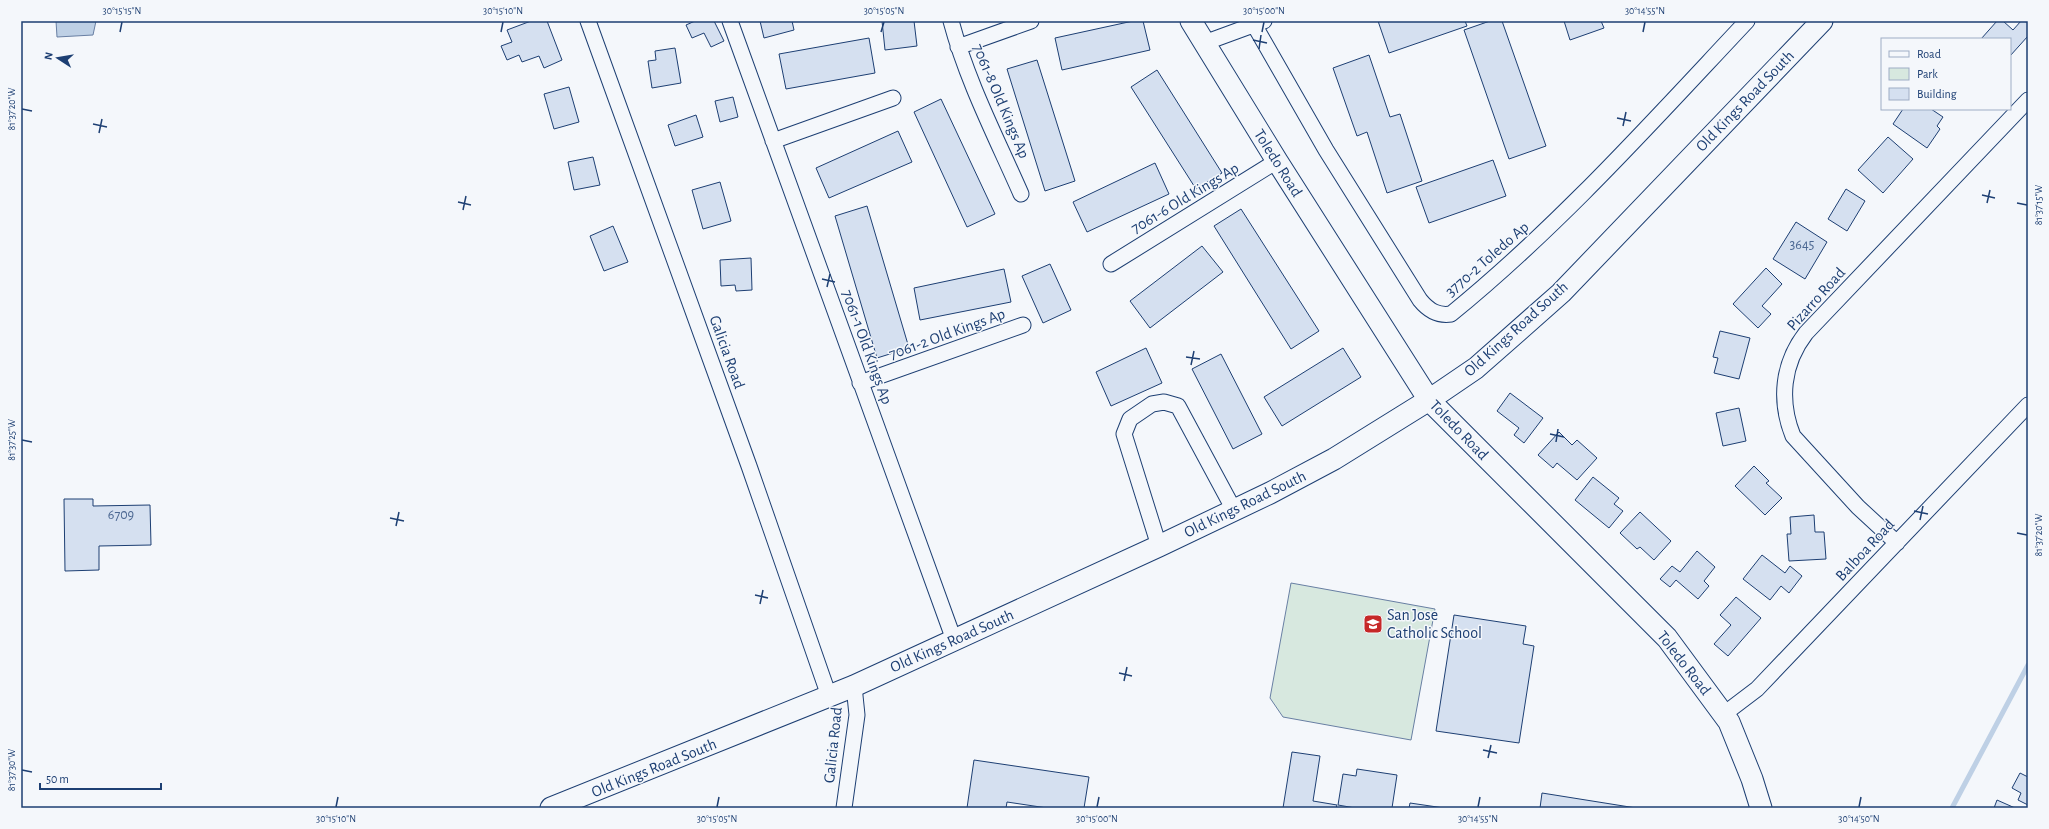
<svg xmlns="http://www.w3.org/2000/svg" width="2049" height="829" font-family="'Alegreya Sans',sans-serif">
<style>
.green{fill:#d7e8df;stroke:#687fa3}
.water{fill:#bed0e5;stroke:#687fa3}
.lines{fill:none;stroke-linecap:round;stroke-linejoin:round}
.stream{stroke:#bed0e5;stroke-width:5}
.building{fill:#d5e0f0;stroke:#1d3f73}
.street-casing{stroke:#1d3f73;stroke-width:17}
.secondary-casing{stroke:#1d3f73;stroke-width:23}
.street{stroke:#f4f7fb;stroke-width:15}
.secondary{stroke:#f4f7fb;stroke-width:21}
.ticks{fill:none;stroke:#1d3f73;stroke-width:1.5}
.labels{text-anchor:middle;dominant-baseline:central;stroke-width:3;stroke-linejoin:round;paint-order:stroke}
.number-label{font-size:14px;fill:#4b6792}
.street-label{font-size:16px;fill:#1d3f73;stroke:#f4f7fb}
.poi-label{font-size:16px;fill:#1d3f73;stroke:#f4f7fb;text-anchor:start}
.neatline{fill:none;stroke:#1d3f73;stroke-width:1.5}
.ticks-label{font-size:10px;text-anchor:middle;fill:#1d3f73}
</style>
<rect width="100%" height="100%" fill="#f4f7fb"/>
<!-- green -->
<path class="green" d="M1291,583L1435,609L1411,740L1283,717L1270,698Z"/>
<!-- water -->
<path class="water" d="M56,21H96L93,35L57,37Z"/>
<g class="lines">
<!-- stream -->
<path class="stream" d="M1952,808L2028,665"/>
</g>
<!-- building -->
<path class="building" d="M531,21H547L562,60L544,68L539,56L522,62L519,55L507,60L501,46L512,42L507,30Z
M695,21H714L724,41L711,47L704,33L692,38L686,25Z
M760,21H792L794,30L764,38Z
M882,21H914L917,46L885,50Z
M1133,21H1143L1150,50L1062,70L1055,38Z
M1378,21H1465L1467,26L1389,53Z
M1490,21H1502L1546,146L1509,159L1464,30Z
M1564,21H1601L1604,28L1570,40Z
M1997,21H2003L2013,30L2021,21L2028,22V36L2010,56V39H1981Z
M869,38L875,73L786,89L779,54Z
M675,48L681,83L652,88L648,61L656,60L655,51Z
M1369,55L1390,117L1400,114L1422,181L1387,193L1367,132L1357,136L1333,68Z
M1037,60L1075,181L1045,191L1007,69Z
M1157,70L1222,173L1196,189L1131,87Z
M569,87L579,122L554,129L544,94Z
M733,97L738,117L720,122L715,101Z
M941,99L995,214L967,227L914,112Z
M1903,109H1931L1943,117L1937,126L1940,129L1927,148L1893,124Z
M696,115L703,137L675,146L668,125Z
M898,131L912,162L829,198L816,168Z
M1888,137L1913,159L1883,193L1858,170Z
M593,157L600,185L574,190L568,162Z
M1493,160L1506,196L1429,223L1416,187Z
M1155,163L1169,194L1087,232L1073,202Z
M720,182L731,221L703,229L692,190Z
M1846,189L1865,201L1847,231L1828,219Z
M867,206L909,348L877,358L835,216Z
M1241,209L1319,331L1291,349L1214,226Z
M1796,222L1827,242L1805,279L1773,259Z
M613,226L628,262L604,271L590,236Z
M1202,246L1223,272L1150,328L1130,301Z
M751,258L752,290L736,291L735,285L721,286L720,260Z
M1050,264L1071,310L1043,323L1022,276Z
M1766,268L1782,284L1762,306L1771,314L1758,328L1733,304Z
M1004,269L1011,302L920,320L914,288Z
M1720,331L1750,338L1739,379L1714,373L1718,358L1713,357Z
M1146,348L1162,383L1111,406L1096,372Z
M1343,348L1361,377L1282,426L1264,397Z
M1221,354L1262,434L1233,449L1192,369Z
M1510,393L1543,418L1524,443L1514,435L1519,428L1497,411Z
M1739,408L1746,441L1723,446L1716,413Z
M1559,432L1572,445L1577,440L1597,458L1577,480L1557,463L1553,468L1538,455Z
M1754,466L1769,481L1766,483L1782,498L1765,515L1735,486Z
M1593,477L1619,498L1614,504L1623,511L1609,528L1575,500Z
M64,499H93V506L150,505L151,545L99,546V570L65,571Z
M1640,512L1671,541L1654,560L1640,547L1637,549L1620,533Z
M1814,515L1815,532H1824L1826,559L1789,561L1787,534H1791L1790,517Z
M1697,551L1715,567L1704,581L1709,586L1698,599L1676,580L1670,587L1660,579L1672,566L1680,572Z
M1762,555L1785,573L1790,566L1802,576L1789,593L1781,586L1770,600L1743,579Z
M1736,597L1761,618L1728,656L1714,644L1731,625L1720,615Z
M1454,615L1526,626L1523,644L1534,646L1519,743L1436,731Z
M1292,752L1320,756L1313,801L1337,805L1336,808H1283Z
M974,760L1089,777L1084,808H1047L1007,802L1006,808H967Z
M1357,769L1397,775L1392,808H1355L1338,805L1343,774L1356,776Z
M2020,773L2028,777V805L2018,800L2021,793L2012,788Z
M1542,793L1636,808H1540Z
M1997,800L2015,808H1994Z
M1410,803L1444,808H1409Z"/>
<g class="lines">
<defs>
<path id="street" d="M588,21L749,466L829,696
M730,21L954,640
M951,21C967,81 996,137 1021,194
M1252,21L1326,150L1420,300C1429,311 1438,316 1451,314C1559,226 1652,122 1747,21
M1204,43L1264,21
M958,47L1031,21
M773,141L893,98
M1111,264L1277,161
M860,383L1023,325
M1897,543L1858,507L1793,436C1779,401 1782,364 1806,333L2028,100
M1159,546L1124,434L1130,419L1152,404L1164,402L1178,406L1234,510
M1724,714L1757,689L2028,405
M844,808L857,715L854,686"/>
<path id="secondary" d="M1191,21L1277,161L1429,400L1667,638L1729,722L1752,779L1761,808
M551,808L854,686L1159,546L1270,493L1334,459L1429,400L1476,368L1561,293L1822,21"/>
</defs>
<!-- street casing -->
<use href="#street" class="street-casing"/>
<!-- secondary casing -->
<use href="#secondary" class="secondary-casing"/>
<!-- street -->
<use href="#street" class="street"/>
<!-- secondary -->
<use href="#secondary" class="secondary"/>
</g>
<!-- ticks -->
<path class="ticks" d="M120,32L122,22M501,32L503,22M881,32L884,22M1262,32L1264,22M1643,32L1645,22M1253,40L1267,43M1259,49L1261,35M22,109L32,111M1617,118L1631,121M93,124L107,127M1623,126L1626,112M99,133L102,119M1982,195L1995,198M458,202L471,205M1987,203L1990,190M2017,203L2027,205M463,210L466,196M822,279L835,282M827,287L830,274M1186,357L1200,359M1191,365L1194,351M1550,434L1564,437M22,440L32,442M1556,442L1558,429M1914,511L1928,514M390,518L404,521M1920,520L1923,506M396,526L399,512M2017,533L2027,535M755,595L768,598M760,604L763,590M1119,673L1132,676M1124,681L1127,667M1483,750L1497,753M1488,758L1491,745M22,770L32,772M336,807L338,797M717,807L719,797M1097,807L1099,797M1478,807L1480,797M1859,807L1861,797"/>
<!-- icons -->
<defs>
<symbol id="school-square" viewBox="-11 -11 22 22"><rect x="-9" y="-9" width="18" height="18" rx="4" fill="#c62828" stroke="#f4f7fb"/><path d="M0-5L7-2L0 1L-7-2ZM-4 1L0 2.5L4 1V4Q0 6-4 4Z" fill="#fff"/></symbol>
</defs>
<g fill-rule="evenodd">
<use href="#school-square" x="1362" y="613" width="22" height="22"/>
</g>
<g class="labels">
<!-- number labels -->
<g class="number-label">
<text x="1802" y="245">3645</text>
<text x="121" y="515">6709</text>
</g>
<!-- street labels -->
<g class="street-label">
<text transform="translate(1001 101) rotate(67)">7061-8 Old Kings Ap</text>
<text transform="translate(1745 101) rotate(-46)">Old Kings Road South</text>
<text transform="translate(1278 163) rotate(58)">Toledo Road</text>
<text transform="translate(1185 198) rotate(-31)">7061-6 Old Kings Ap</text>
<text transform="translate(1487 259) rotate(-41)">3770-2 Toledo Ap</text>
<text transform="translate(1816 299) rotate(-48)">Pizarro Road</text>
<text transform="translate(1516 329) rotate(-42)">Old Kings Road South</text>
<text transform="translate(947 334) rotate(-20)">7061-2 Old Kings Ap</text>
<text transform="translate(867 347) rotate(70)">7061-1 Old Kings Ap</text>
<text transform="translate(727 352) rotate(70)">Galicia Road</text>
<text transform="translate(1459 430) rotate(46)">Toledo Road</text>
<text transform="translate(1245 504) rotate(-26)">Old Kings Road South</text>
<text transform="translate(1865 550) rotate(-47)">Balboa Road</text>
<text transform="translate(952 641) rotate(-24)">Old Kings Road South</text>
<text transform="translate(1684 663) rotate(52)">Toledo Road</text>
<text transform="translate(833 745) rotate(-84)">Galicia Road</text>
<text transform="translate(654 768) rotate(-22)">Old Kings Road South</text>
</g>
<!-- poi labels -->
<g class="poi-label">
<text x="1387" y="615">San Jose<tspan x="1387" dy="18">Catholic School</tspan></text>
</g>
</g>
<!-- border -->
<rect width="2049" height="829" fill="none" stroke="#f4f7fb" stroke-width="44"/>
<!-- legend -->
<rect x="1881" y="38" width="130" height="72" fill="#f4f7fb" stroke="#9eadc5"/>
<rect x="1889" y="51" width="20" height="6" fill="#f4f7fb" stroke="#9eadc5"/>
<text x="1917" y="58" font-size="12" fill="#1d3f73">Road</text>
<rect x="1889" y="68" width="20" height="12" fill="#d7e8df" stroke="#9eadc5"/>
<text x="1917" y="78" font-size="12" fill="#1d3f73">Park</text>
<rect x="1889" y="88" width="20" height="12" fill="#d5e0f0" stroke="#9eadc5"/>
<text x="1917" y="98" font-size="12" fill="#1d3f73">Building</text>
<!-- north arrow -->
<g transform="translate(58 58) rotate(282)" stroke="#f4f7fb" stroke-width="3" paint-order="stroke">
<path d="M0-3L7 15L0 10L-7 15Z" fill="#1d3f73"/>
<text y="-6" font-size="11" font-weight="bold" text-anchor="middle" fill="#1d3f73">N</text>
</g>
<!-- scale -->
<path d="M40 783v6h121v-6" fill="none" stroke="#1d3f73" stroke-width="2"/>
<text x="46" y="783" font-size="12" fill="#1d3f73" stroke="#f4f7fb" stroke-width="3" paint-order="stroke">50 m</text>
<rect x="22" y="22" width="2005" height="785" class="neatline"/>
<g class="ticks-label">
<text x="122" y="14">30°15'15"N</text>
<text x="503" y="14">30°15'10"N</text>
<text x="884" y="14">30°15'05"N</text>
<text x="1264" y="14">30°15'00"N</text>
<text x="1645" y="14">30°14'55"N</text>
<text transform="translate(11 109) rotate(-90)" y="4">81°37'20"W</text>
<text transform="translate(2038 205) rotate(-90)" y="4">81°37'15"W</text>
<text transform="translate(11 440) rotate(-90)" y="4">81°37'25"W</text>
<text transform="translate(2038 535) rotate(-90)" y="4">81°37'20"W</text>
<text transform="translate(11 770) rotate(-90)" y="4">81°37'30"W</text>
<text x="336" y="822">30°15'10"N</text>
<text x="717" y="822">30°15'05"N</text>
<text x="1097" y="822">30°15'00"N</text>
<text x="1478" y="822">30°14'55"N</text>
<text x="1859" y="822">30°14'50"N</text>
</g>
</svg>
